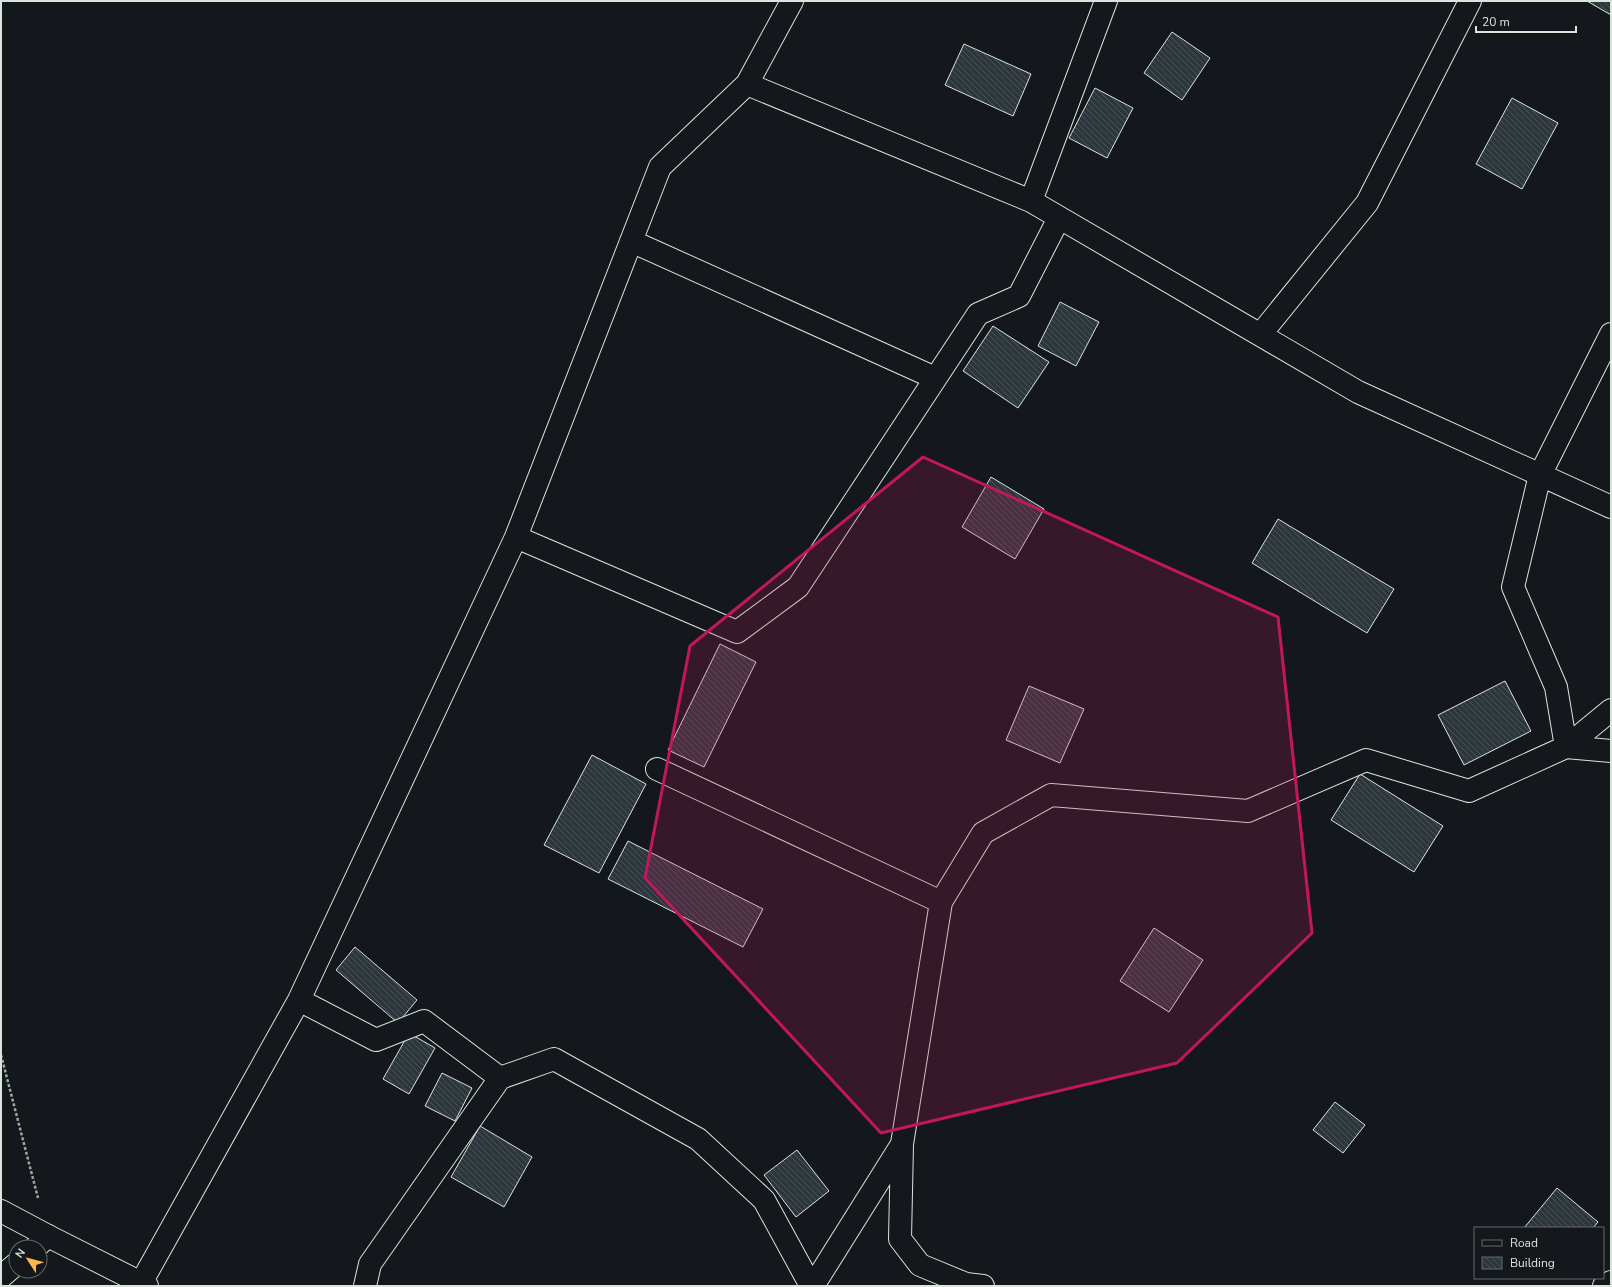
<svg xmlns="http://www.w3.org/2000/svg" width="1612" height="1287" font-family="'Nunito Sans',sans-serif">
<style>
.building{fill:url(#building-back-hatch);stroke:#d8e6dc}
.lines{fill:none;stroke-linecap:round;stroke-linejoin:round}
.minor-casing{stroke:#d8e6dc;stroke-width:24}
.major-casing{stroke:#d8e6dc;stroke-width:24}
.path{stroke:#9da8a2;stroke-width:2.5;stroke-dasharray:3 2;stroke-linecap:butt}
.minor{stroke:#14181c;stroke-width:22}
.major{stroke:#14181c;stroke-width:22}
.marked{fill:#c2185b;fill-opacity:0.2;stroke:#c2185b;stroke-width:3;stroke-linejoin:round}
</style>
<defs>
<pattern id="building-back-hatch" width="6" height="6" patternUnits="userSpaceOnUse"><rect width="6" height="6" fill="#2c363c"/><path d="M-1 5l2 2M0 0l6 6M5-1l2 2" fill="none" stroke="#4a5358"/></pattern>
</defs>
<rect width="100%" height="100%" fill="#14181c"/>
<!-- building -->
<path class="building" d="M1587,1H1611V15Z
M1172,32L1210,58L1182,100L1144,73Z
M964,44L1031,74L1013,116L945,85Z
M1095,88L1133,108L1107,158L1069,138Z
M1512,98L1558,123L1522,189L1476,164Z
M1060,302L1099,322L1076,366L1038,346Z
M993,326L1049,362L1018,408L963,371Z
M991,477L1044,509L1015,559L962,527Z
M1278,519L1394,589L1367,633L1252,563Z
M720,644L756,662L704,767L668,750Z
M1505,681L1531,731L1464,765L1438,715Z
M1029,686L1084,709L1060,763L1006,740Z
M592,755L646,784L599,873L544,845Z
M1360,774L1443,826L1414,872L1331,820Z
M628,841L763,909L743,947L608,879Z
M1154,928L1203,960L1169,1012L1120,981Z
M355,947L417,1000L398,1023L336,970Z
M409,1033L435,1048L409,1094L383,1079Z
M442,1073L472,1088L455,1121L425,1106Z
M1335,1102L1365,1125L1343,1153L1313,1130Z
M480,1126L532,1157L504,1207L451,1177Z
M797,1150L829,1191L796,1217L764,1175Z
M1557,1188L1598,1222L1593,1228H1524Z"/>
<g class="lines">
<defs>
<path id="minor" d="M747,84L1031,201L1358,392L1611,507
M1031,201L1106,1
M631,241L935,378
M1611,334L1540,475L1513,587L1556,687L1566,747L1611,710
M1260,335L1367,203L1470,1
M516,537L737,632L798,587L978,314L1019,296L1059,218
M657,769L941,902
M299,1000L376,1040L424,1021L500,1078L370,1264L365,1286
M500,1078L554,1059L698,1139L764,1200L811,1286
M902,1144L900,1239L920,1265L966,1284L983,1286
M36,1247L48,1236
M1,1277L16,1264
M141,1283L299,1000L516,537L660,167L747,84L792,1
M813,1286L902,1144L941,902L983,833L1051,795L1248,811L1366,760L1469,791L1566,747L1611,751
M1604,1286L1611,1282"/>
<path id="major" d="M1,1211L48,1236L147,1286"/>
</defs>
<!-- minor casing -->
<use href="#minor" class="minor-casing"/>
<!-- major casing -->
<use href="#major" class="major-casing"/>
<!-- path -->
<path class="path" d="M1,1055L38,1198"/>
<!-- minor -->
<use href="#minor" class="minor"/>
<!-- major -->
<use href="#major" class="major"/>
</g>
<!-- marked area -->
<path class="marked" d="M923,457L1278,617L1312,933L1177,1063L881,1133L645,878L690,646Z"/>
<!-- border -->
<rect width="1612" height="1287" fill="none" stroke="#d8e6dc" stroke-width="4"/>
<!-- legend -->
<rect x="1474" y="1227" width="130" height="52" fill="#14181c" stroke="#626a69"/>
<rect x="1482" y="1240" width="20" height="6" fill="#14181c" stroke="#626a69"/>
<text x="1510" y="1247" font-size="12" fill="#d8e6dc">Road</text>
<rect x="1482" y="1257" width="20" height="12" fill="url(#building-back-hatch)" stroke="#626a69"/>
<text x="1510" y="1267" font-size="12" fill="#d8e6dc">Building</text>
<!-- north arrow -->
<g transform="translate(28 1259) rotate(306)"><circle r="19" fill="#14181c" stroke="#626a69"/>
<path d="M0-3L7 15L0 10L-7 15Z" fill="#ffb74d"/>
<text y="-6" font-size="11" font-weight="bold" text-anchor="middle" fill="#d8e6dc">N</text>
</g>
<!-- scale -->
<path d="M1476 26v6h100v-6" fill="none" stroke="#d8e6dc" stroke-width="2"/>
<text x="1482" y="26" font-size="12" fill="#d8e6dc" stroke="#14181c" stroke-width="3" paint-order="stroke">20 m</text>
</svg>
